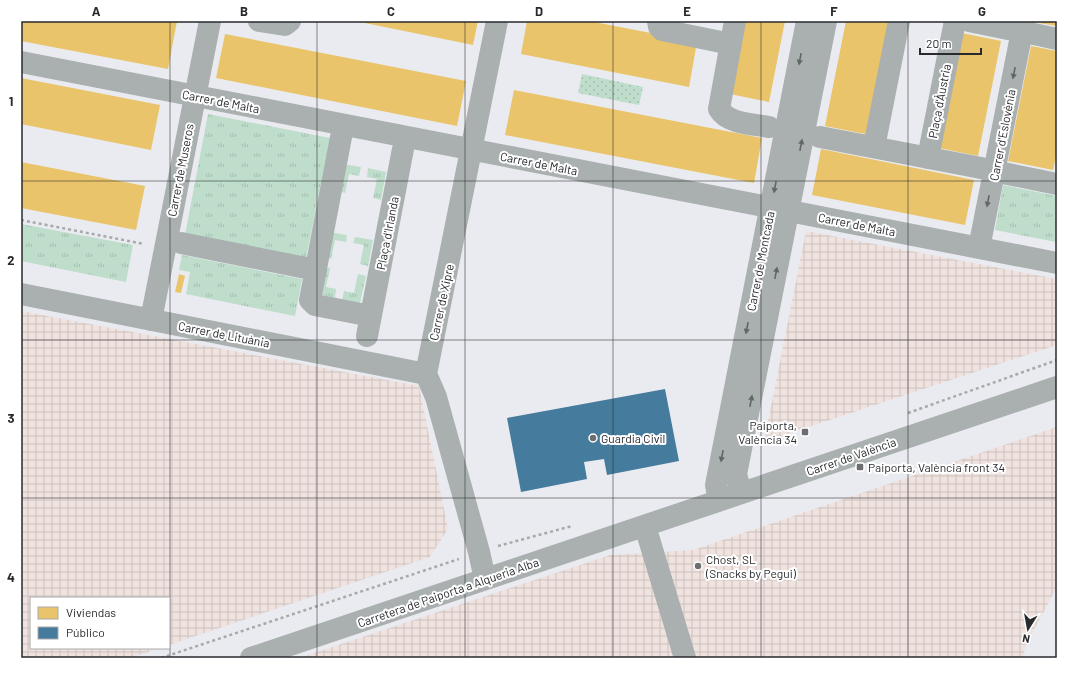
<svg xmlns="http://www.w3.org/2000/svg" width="1078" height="679" font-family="Barlow,sans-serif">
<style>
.industrial{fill:url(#industrial-grid)}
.grass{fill:url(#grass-tufts)}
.park{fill:url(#park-dots)}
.homes{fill:#e9c46a}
.public{fill:#457b9d}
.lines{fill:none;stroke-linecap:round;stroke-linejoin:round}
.path{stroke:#a5abaa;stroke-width:2.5;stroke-dasharray:3 3;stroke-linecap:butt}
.minor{stroke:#a9b0af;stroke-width:22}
.oneway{fill:#636668}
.grid{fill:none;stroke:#292a2e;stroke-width:1;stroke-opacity:0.55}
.poi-dot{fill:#6d6e72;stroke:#fff;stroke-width:1.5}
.labels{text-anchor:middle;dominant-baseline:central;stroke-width:4;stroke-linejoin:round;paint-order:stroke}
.street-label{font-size:12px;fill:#292a2e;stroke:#fff}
.poi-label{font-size:12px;fill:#292a2e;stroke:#fff;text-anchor:start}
.neatline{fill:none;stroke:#292a2e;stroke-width:1.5}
.grid-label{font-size:13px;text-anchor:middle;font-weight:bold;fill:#292a2e}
</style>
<defs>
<pattern id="industrial-grid" width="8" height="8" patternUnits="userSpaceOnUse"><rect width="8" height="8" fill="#efe2df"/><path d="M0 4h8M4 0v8" fill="none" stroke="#cdc2c0"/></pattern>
<pattern id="grass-tufts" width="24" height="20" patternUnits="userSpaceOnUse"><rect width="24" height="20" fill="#beddcb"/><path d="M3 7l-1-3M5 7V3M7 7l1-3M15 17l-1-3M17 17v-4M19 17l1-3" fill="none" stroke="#a3beaf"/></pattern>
<pattern id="park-dots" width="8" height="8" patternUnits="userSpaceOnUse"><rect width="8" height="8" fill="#beddcb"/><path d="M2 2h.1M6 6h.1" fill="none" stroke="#a3beaf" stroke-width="1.8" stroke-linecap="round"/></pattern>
</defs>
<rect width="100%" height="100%" fill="#eaebf0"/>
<!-- industrial -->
<path class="industrial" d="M806,231L1057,279V345L769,440L765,437Z
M21,311L419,386L448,529L430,557L169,645V598H31V648H160L130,658H21Z
M1057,427V587L1029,639L1022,658H299L610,555L693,550Z"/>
<!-- grass -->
<path class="grass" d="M208,114L330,138L305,263L184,240Z
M342,164L361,167L359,176L349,174L345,193L337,191Z
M368,168L386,172L381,200L373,198L377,179L367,177Z
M1003,185L1057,196L1056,242L995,230Z
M21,224L133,245L126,282L21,261Z
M329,232L347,235L346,242L335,240L331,259L324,257Z
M355,237L373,240L368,266L360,264L364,245L353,243Z
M182,255L302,279L295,316L186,294L190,272L179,270Z
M322,267L330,268L326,287L336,289L335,298L317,294Z
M358,274L366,276L360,303L342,300L344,291L354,293Z"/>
<!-- park -->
<path class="park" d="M582,74L643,87L639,105L578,93Z"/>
<!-- homes -->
<path class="homes" d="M21,21H177L168,69L21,41Z
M355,21H478L473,45Z
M527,21H589L697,42L689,87L521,54Z
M739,21H785L769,102L725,93Z
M846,21H893L870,135L825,126Z
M1034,21H1057V26L1033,22Z
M957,32L1001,41L978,156L934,147Z
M225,34L466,81L457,126L216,78Z
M1031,46L1057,51V152L1053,170L1008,161Z
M21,78L160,105L151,150L21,124Z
M514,90L762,138L754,183L505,135Z
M821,149L974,180L965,225L812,195Z
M21,162L145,186L136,230L21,208Z
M179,274L185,276L181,293L175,292Z"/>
<!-- public -->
<path class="public" d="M665,389L679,461L607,475L604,459L584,462L587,479L521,492L507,418Z"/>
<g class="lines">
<!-- path -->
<path class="path" d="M21,220L144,244
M908,413L1057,360
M498,546L572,526
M161,658L459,559"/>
<!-- minor -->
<path class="minor" d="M259,21L285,25L290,21
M658,21L659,27L662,30L731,44
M735,21L719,109C728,124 753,124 769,127
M969,21L1008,29
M1034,34L1057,39
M21,62L1057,263
M341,137L310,300L315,305L371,316
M820,137L981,168
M874,147L899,21
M928,158L955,21
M1003,173L1057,184
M181,243L316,270
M979,248L1024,21
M21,294L426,374
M151,320L210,21
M367,336L403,149
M741,493L736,474L826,21
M719,501L716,485L807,21
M645,526L685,658
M485,579L479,552L436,397L426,374L497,21
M251,658L1057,387"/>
</g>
<!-- one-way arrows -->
<defs><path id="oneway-solid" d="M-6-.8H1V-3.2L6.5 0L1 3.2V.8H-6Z"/></defs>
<g class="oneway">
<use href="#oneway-solid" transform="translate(800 59) rotate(101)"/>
<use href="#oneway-solid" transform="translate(1014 73) rotate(101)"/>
<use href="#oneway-solid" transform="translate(801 145) rotate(-79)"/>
<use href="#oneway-solid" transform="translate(775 187) rotate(101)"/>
<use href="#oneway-solid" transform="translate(988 201) rotate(101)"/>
<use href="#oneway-solid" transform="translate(776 273) rotate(-79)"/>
<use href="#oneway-solid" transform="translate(747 328) rotate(101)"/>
<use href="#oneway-solid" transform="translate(751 401) rotate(-79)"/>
<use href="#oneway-solid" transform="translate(722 456) rotate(101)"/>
</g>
<!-- grid -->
<path class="grid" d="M170,21V658M317,21V658M465,21V658M613,21V658M761,21V658M908,21V658M21,181H1057M21,340H1057M21,498H1057"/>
<!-- markers -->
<g class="poi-dot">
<rect x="801" y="428" width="8" height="8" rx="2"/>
<circle cx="593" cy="438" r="4"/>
<rect x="856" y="463" width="8" height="8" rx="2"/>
<circle cx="698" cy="566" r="4"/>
</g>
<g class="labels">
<!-- street labels -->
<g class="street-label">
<text transform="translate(221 101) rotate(11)">Carrer de Malta</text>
<text transform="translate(939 101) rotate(-79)">Plaça d'Àustria</text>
<text transform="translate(1002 135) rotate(-79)">Carrer d'Eslovènia</text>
<text transform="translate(539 163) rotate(11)">Carrer de Malta</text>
<text transform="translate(180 170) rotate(-79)">Carrer de Museros</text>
<text transform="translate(857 224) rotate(11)">Carrer de Malta</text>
<text transform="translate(387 233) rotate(-79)">Plaça d'Irlanda</text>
<text transform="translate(760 261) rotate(-79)">Carrer de Montcada</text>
<text transform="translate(441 302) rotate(-78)">Carrer de Xipre</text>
<text transform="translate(224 334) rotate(11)">Carrer de Lituània</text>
<text transform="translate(851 456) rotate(-19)">Carrer de València</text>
<text transform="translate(448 592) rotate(-19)">Carretera de Paiporta a Alqueria Alba</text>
</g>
<!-- poi labels -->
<g class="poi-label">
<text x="797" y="425" text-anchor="end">Paiporta,<tspan x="797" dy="14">València 34</tspan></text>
<text x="601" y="438">Guardia Civil</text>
<text x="868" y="467">Paiporta, València front 34</text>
<text x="706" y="559">Chost, SL<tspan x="706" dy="14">(Snacks by Pegui)</tspan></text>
</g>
</g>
<!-- border -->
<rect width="1078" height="679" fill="none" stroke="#ffffff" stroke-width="44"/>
<!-- legend -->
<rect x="30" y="597" width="140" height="52" fill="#ffffff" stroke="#a9aaab"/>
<rect x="38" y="607" width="20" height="12" fill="#e9c46a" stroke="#a9aaab"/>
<text x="66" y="617" font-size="12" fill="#292a2e">Viviendas</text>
<rect x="38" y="627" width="20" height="12" fill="#457b9d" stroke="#a9aaab"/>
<text x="66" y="637" font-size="12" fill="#292a2e">Público</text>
<!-- north arrow -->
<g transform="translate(1028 629) rotate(191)" stroke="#ffffff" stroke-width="3" paint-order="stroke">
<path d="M0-3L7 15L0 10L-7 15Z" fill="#292a2e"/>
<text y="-6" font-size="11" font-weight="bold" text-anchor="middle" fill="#292a2e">N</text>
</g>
<!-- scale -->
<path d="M920 48v6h61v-6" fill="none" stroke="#292a2e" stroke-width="2"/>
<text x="926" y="48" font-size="12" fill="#292a2e" stroke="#ffffff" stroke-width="3" paint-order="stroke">20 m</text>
<rect x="22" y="22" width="1034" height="635" class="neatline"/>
<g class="grid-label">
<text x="96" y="16">A</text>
<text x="244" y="16">B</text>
<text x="391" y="16">C</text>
<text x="539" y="16">D</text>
<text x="687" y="16">E</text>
<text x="834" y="16">F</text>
<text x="982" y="16">G</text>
<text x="11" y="106">1</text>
<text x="11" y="265">2</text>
<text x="11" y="423">3</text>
<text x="11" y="582">4</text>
</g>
</svg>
